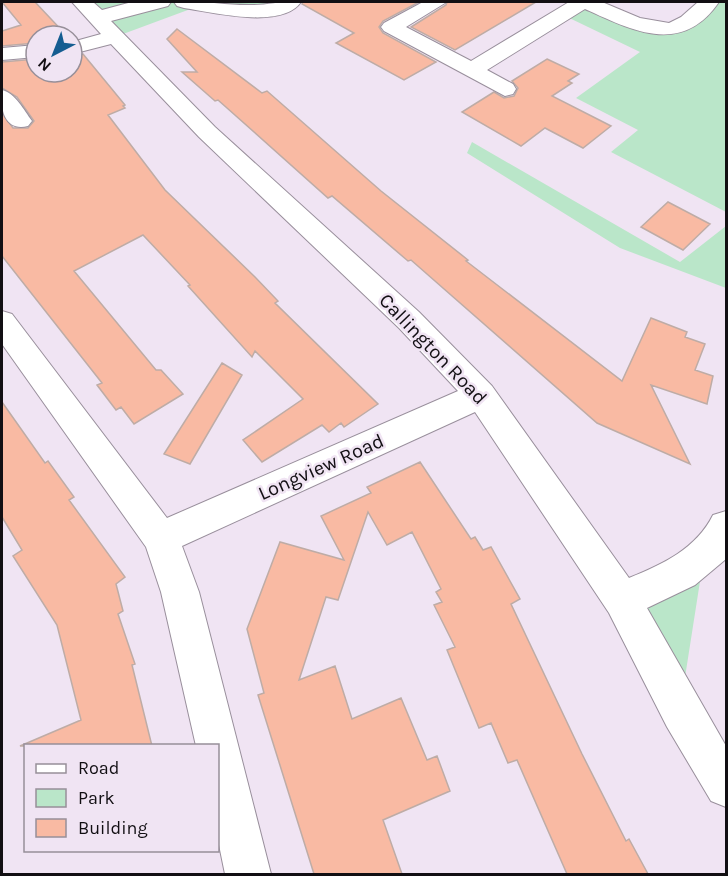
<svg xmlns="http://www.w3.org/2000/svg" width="728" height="876" font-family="Karla,sans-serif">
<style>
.green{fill:#bae6c9}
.building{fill:#f9baa3;stroke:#beaca6;stroke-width:1.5}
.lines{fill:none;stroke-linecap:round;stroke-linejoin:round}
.minor-casing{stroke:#998f9c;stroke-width:2}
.minor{fill:#fff;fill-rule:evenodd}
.labels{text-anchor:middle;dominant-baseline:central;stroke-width:5;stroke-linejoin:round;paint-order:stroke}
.street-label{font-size:20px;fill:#120f13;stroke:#f0e4f3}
</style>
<rect width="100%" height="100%" fill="#f0e4f3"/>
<!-- green -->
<path class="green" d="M82,2H290L269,10L204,4L115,37Z
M582,2L641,25L658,28L688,21L709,2H726V212L611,152L638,130L576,98L640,52L561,14Z
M472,142L680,262L726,226V288L620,248L467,153Z
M701,575L683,690L622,600Z"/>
<!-- building -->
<path class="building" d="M2,2H35L67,36H36V43L2,46V31L21,25Z
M303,2H419L383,21L379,27L383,33L436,62L404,80L336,43L354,33L302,4Z
M447,2H536L455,50L411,27L446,5Z
M177,29L262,93L267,91L381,191L468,260L466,261L622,381L651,318L687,332L685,337L705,344L695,370L713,376L707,404L651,385L690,464L597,423L411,260L408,261L332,196L328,198L218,100L215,101L182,72H197L167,39Z
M83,54L125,105L123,106L125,108L108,115L165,190L255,277L278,301L275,303L378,404L344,427L341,423L329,432L322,425L262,462L243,440L303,399L255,351L252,357L188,286L190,285L143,235L74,271L156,370H161L183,394L134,424L121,407L116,410L97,385L102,383L2,256V113L13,128H28L34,121L17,97L2,88V62L36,59V72H72V56Z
M547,59L579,74L568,81L572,83L552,96L611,126L583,148L545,128L521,146L462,112L494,92L504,98L514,96L518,88L512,81Z
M668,202L710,224L683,250L641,227Z
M222,363L242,375L190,464L164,454Z
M2,402L45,463L48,461L74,497L69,500L125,577L116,584L123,611L118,614L135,664L132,665L152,746H20L81,720L57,625L13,556L22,550L2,517Z
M420,462L471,539L475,537L483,550L491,547L520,599L511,604L582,754L626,841L629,839L648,874H567L517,760L508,763L491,723L479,728L447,650L455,647L434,605L442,602L436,592L441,589L412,532L387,545L368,512L338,600L326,597L299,680L335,666L352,719L401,698L427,760L437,756L450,791L383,820L402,874H314L258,695L264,693L247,629L280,542L344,560L321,516L371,493L367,487Z"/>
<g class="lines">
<defs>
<path id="minor" d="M72,2H93L102,10L132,2H171L168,6L111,21L215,127L419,312L492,386L629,578C663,564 696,549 713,515L726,511V559L695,585L647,608L726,746V807L711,801L667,727L609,613L475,412L182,546L199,592L271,874H225L218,840V746H196L161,592L146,547L2,344V311L12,314L167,518L458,391L399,328L199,137L111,44L72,54V42L101,34Z
M174,2C201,0 227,6 254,5C270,5 285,0 301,2C282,30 212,12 184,8L177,6Z
M423,2L445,3L406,27L471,61L569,2H602L640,18L669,23L681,17L698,2H719C682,56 633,31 585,9L487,70L513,84L516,89L513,94L505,96L384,31L381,27L384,23Z
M36,45V57L2,60V48Z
M2,90C15,93 24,110 32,121L28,126C4,132 0,108 2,90Z"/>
</defs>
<!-- minor casing -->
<use href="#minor" class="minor-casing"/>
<!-- minor -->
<use href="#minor" class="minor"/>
</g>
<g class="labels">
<!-- street labels -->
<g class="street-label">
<text transform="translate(433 349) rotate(46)">Callington Road</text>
<text transform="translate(321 467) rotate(-24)">Longview Road</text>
</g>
</g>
<!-- border -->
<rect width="728" height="876" fill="none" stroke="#120f13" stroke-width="6"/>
<!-- legend -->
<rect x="24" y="744" width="195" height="108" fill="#f0e4f3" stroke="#978f99" stroke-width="1.5"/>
<rect x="36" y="764" width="30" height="9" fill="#ffffff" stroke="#978f99" stroke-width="1.5"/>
<text x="78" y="774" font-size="18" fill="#120f13">Road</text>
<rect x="36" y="789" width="30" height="18" fill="#bae6c9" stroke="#978f99" stroke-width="1.5"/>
<text x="78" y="804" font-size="18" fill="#120f13">Park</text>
<rect x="36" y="819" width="30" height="18" fill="#f9baa3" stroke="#978f99" stroke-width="1.5"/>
<text x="78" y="834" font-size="18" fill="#120f13">Building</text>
<!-- north arrow -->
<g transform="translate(54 54) rotate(222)"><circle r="28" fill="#f0e4f3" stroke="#978f99" stroke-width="1.5"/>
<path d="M0-4.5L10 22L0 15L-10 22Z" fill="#155d91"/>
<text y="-9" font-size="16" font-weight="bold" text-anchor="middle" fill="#120f13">N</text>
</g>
</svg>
